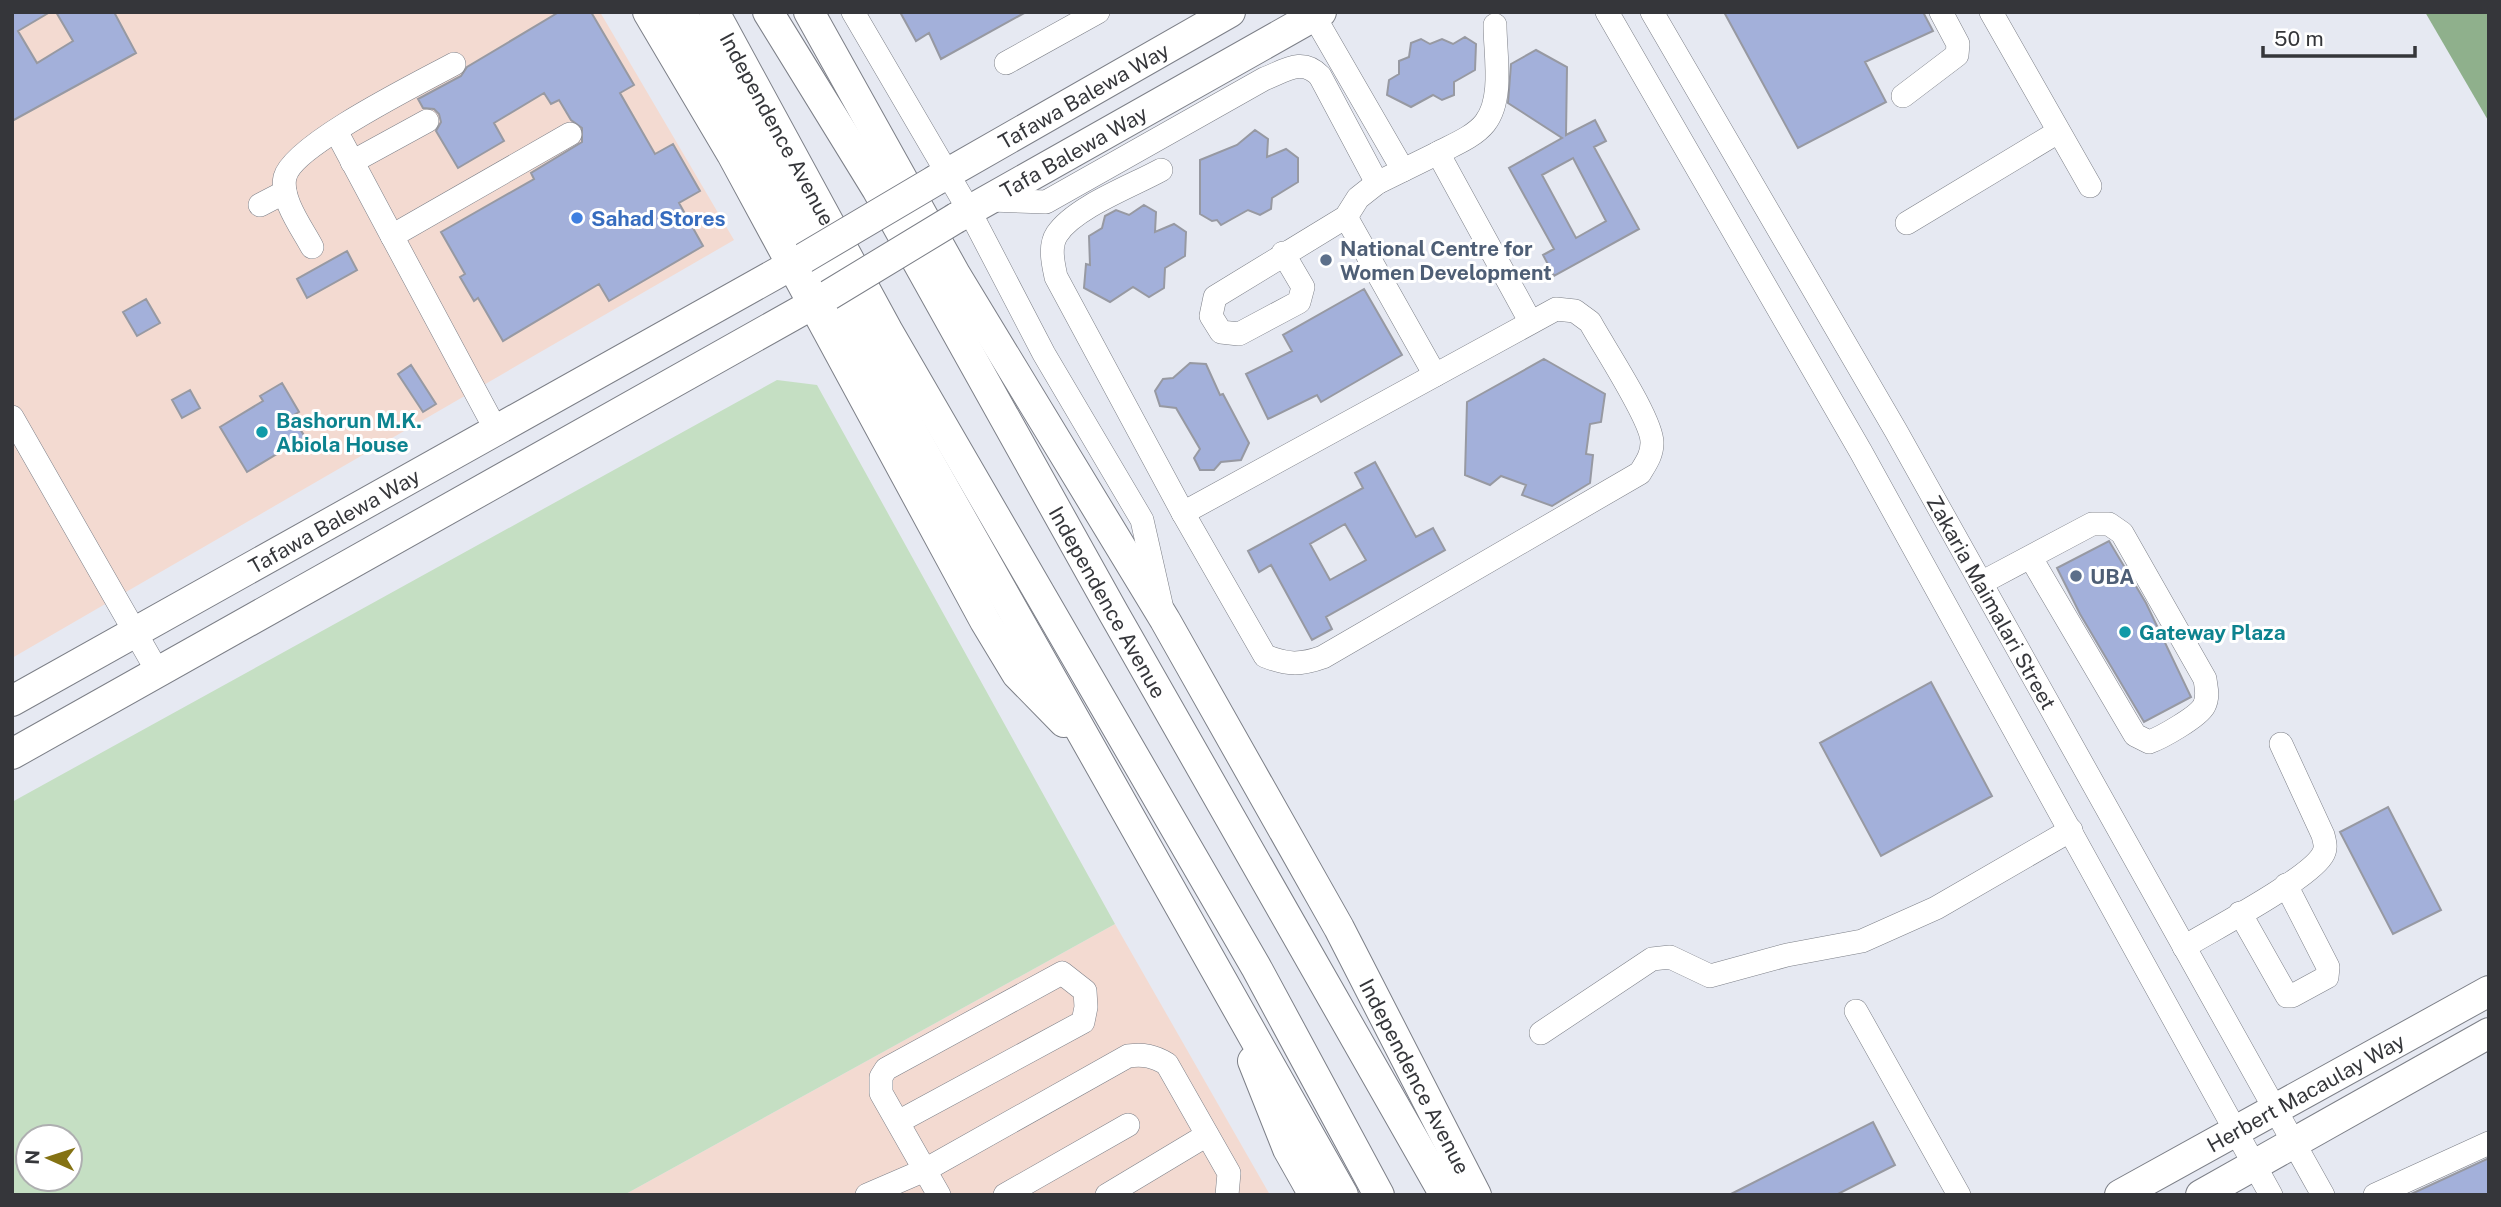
<svg xmlns="http://www.w3.org/2000/svg" width="2501" height="1207" font-family="'Public Sans',sans-serif">
<style>
.commercial{fill:#f3dad1}
.green{fill:#c5dfc3;fill-rule:evenodd}
.forest{fill:#8fb08c}
.building{fill:#a3b0da;stroke:#9799a2;stroke-width:2;fill-rule:evenodd}
.lines{fill:none;stroke-linecap:round;stroke-linejoin:round}
.minor-casing{stroke:#7c7f87;stroke-width:24}
.major-casing{stroke:#7c7f87;stroke-width:32}
.minor{stroke:#fff;stroke-width:23}
.major{stroke:#fff;stroke-width:30}
.major-bridge-casing{stroke:#7c7f87;stroke-width:32;stroke-linecap:butt}
.major-bridge{stroke:#fff;stroke-width:30}
.shop-dot{fill:#3f7fe0;stroke:#fff;stroke-width:2.5}
.service-dot{fill:#5c6f8a;stroke:#fff;stroke-width:2.5}
.culture-dot{fill:#0f9aa8;stroke:#fff;stroke-width:2.5}
.labels{text-anchor:middle;dominant-baseline:central;stroke-width:6;stroke-linejoin:round;paint-order:stroke}
.street-label{font-size:21px;fill:#35363a;stroke:#fff}
.shop-label{font-size:21px;font-weight:bold;fill:#366cbe;stroke:#fff;text-anchor:start}
.service-label{font-size:21px;font-weight:bold;fill:#4e5e75;stroke:#fff;text-anchor:start}
.culture-label{font-size:21px;font-weight:bold;fill:#0d838f;stroke:#fff;text-anchor:start}
</style>
<rect width="100%" height="100%" fill="#e6e9f2"/>
<!-- commercial -->
<path class="commercial" d="M12,12H600L734,240L12,658Z
M1115,924L1270,1195H624Z"/>
<!-- green -->
<path class="green" d="M777,380L817,385L1115,924L624,1195H12V802ZM28,1137H70V1179H28Z"/>
<!-- forest -->
<path class="forest" d="M2425,12H2489V122Z"/>
<!-- building -->
<path class="building" d="M12,12H50L18,31L37,63L73,41L56,12H114L136,53L12,121Z
M559,12H591L634,85L620,93L655,154L673,144L700,191L679,203L703,246L609,301L599,284L503,341L478,298L474,301L460,277L465,274L441,232L534,179L531,173L582,142V128L571,120L559,100L551,104L544,93L494,123L504,141L458,168L436,131L441,122L439,114L434,109L423,108L418,99L461,76L467,67Z
M900,12H1026L941,59L929,33L916,41Z
M1724,12H1923L1933,31L1865,62L1886,102L1798,148Z
M1465,37L1476,44L1475,70L1454,82V95L1442,100L1433,95L1411,107L1387,95L1389,80L1399,74V61L1409,57L1411,43L1421,39L1430,44L1442,39L1453,44Z
M1536,50L1567,67L1566,135L1595,120L1606,141L1594,147L1639,229L1554,276L1543,255L1554,249L1509,168L1562,138L1508,103L1511,64ZM1573,158L1606,221L1576,238L1542,175Z
M1255,130L1268,139L1267,157L1286,149L1298,158V182L1272,198L1271,209L1260,215L1248,210L1221,225L1217,220L1212,221L1200,214V160L1237,145Z
M1144,205L1156,212L1155,232L1174,224L1186,232L1185,256L1165,268L1164,288L1149,297L1133,287L1110,302L1084,288L1086,264L1090,265L1089,236L1102,228L1105,216L1116,210L1129,215Z
M347,251L357,270L307,298L297,279Z
M1364,289L1402,355L1321,402L1317,395L1268,419L1246,374L1292,351L1283,335Z
M146,299L160,323L137,336L123,312Z
M1544,359L1605,394L1601,422L1590,424L1586,454L1593,455L1590,483L1552,506L1522,495L1526,485L1501,476L1490,485L1465,475L1467,402Z
M1190,363L1206,364L1220,395L1223,394L1249,443L1241,460L1221,462L1214,470H1200L1194,458L1200,449L1176,408L1160,406L1155,391L1163,379L1173,378Z
M411,365L436,404L423,412L398,374Z
M282,383L299,412L292,416L305,437L247,472L220,427L263,401L260,396Z
M190,390L200,408L182,418L172,400Z
M1375,462L1416,537L1433,528L1445,550L1326,617L1332,629L1312,640L1271,565L1259,572L1248,551L1363,488L1355,473ZM1345,524L1366,560L1330,580L1310,544Z
M2109,541L2146,603L2191,697L2144,722L2080,614L2057,568Z
M1931,682L1992,796L1881,856L1820,743Z
M2388,807L2441,910L2393,934L2340,832Z
M1873,1122L1895,1165L1836,1195H1729Z
M2489,1158V1195H2409Z"/>
<g class="lines">
<defs>
<g id="minor">
<path d="M853,12L970,212L1044,354L1142,520L1161,604"/>
<path d="M1607,12L1861,452L2271,1195"/>
<path id="s1" d="M1652,12L1896,431L2323,1195"/>
<path d="M1991,12L2090,186"/>
<path d="M1314,16L1403,170"/>
<path d="M1006,63L1098,12"/>
<path d="M1903,96L1957,55L1958,44L1941,12"/>
<path d="M336,131L392,236"/>
<path d="M1438,153C1453,145 1474,137 1485,123C1504,99 1495,54 1495,25"/>
<path d="M352,162L427,121"/>
<path d="M1161,170C1132,186 1075,207 1057,234C1049,246 1053,263 1056,277L1183,513"/>
<path d="M990,200L1046,202L1264,79C1285,71 1302,57 1320,76L1377,183"/>
<path d="M260,205L285,192"/>
<path d="M1346,217L1435,375"/>
<path d="M1907,223L2058,132"/>
<path d="M312,247C302,228 280,199 285,177C293,145 421,82 454,64"/>
<path d="M1283,253L1303,287L1299,302L1239,334L1221,332L1211,316L1215,297L1346,217L1358,198L1377,183L1438,153L1530,321"/>
<path d="M1556,309L1575,311L1590,322C1603,346 1653,421 1652,443C1652,455 1646,463 1640,473L1323,657C1301,665 1287,665 1265,656L1183,513Z"/>
<path d="M12,417L159,674"/>
<path d="M496,430L392,236L570,134"/>
<path d="M1981,583L2092,524H2109L2122,533L2205,679C2206,688 2209,696 2204,706C2198,717 2161,738 2149,742L2135,735L2031,558"/>
<path d="M2240,913L2287,996H2292L2327,977L2328,967L2286,885"/>
<path d="M2184,947C2212,930 2307,880 2322,856C2327,849 2325,843 2323,835L2281,744"/>
<path d="M1856,1011L1959,1195"/>
<path d="M1541,1033L1652,959L1670,957L1710,976L1787,955L1862,941L1936,908L2071,830"/>
<path d="M898,1122L1083,1022L1086,1007L1085,991L1062,973L886,1069L881,1077V1093L939,1195"/>
<path d="M867,1195L925,1170L1128,1056C1144,1054 1154,1056 1167,1064L1229,1173L1227,1195"/>
<path d="M1005,1195L1128,1125"/>
<path d="M1107,1195L1207,1135"/>
<path d="M2375,1195L2489,1143"/>
</g>
<g id="major">
<path d="M648,12L732,154L985,621L1017,674L1064,722"/>
<path d="M681,12L862,343L1343,1195"/>
<path id="s2" d="M714,12L887,330L1256,967L1379,1195"/>
<path id="s3" d="M768,12L877,189L1113,612L1445,1195"/>
<path id="s4" d="M809,12L955,274L1165,620L1339,928L1476,1195"/>
<path id="s5" d="M936,180L1230,12"/>
<path id="s6" d="M956,218L1321,12"/>
<path id="s7" d="M12,701L804,258"/>
<path d="M12,754L829,295"/>
<path d="M1253,1061L1288,1149L1314,1195"/>
<path id="s8" d="M2120,1195L2489,991"/>
<path d="M2201,1195L2489,1033"/>
</g>
</defs>
<!-- minor casing -->
<use href="#minor" class="minor-casing"/>
<!-- major casing -->
<use href="#major" class="major-casing"/>
<!-- minor -->
<use href="#minor" class="minor"/>
<!-- major -->
<use href="#major" class="major"/>
<defs>
<path id="major-bridge" d="M804,258L936,180
M829,295L956,218"/>
</defs>
<!-- major-bridge casing -->
<use href="#major-bridge" class="major-bridge-casing"/>
<!-- major-bridge -->
<use href="#major-bridge" class="major-bridge"/>
</g>
<!-- markers -->
<circle class="shop-dot" cx="577" cy="218" r="7"/>
<g class="service-dot">
<circle cx="1326" cy="260" r="7"/>
<circle cx="2076" cy="576" r="7"/>
</g>
<g class="culture-dot">
<circle cx="262" cy="432" r="7"/>
<circle cx="2125" cy="632" r="7"/>
</g>
<g class="labels">
<!-- street labels -->
<g class="street-label">
<text stroke="none"><textPath href="#s5" startOffset="170">Tafawa Balewa Way</textPath></text>
<text stroke="none"><textPath href="#s2" startOffset="133">Independence Avenue</textPath></text>
<text stroke="none"><textPath href="#s6" startOffset="135">Tafa Balewa Way</textPath></text>
<text stroke="none"><textPath href="#s7" startOffset="369">Tafawa Balewa Way</textPath></text>
<text stroke="none"><textPath href="#s3" startOffset="681">Independence Avenue</textPath></text>
<text stroke="none"><textPath href="#s1" startOffset="681">Zakaria Maimalari Street</textPath></text>
<text stroke="none"><textPath href="#s4" startOffset="1225">Independence Avenue</textPath></text>
<text stroke="none"><textPath href="#s8" startOffset="212">Herbert Macaulay Way</textPath></text>
</g>
<!-- shop labels -->
<g class="shop-label">
<text x="591" y="218">Sahad Stores</text>
</g>
<!-- service labels -->
<g class="service-label">
<text x="1340" y="248">National Centre for<tspan x="1340" dy="24">Women Development</tspan></text>
<text x="2090" y="576">UBA</text>
</g>
<!-- culture labels -->
<g class="culture-label">
<text x="276" y="420">Bashorun M.K.<tspan x="276" dy="24">Abiola House</tspan></text>
<text x="2139" y="632">Gateway Plaza</text>
</g>
</g>
<!-- border -->
<rect width="2501" height="1207" fill="none" stroke="#35363a" stroke-width="28"/>
<!-- north arrow -->
<g transform="translate(49 1158) rotate(273)"><circle r="33" fill="#ffffff" stroke="#aeafb0" stroke-width="2"/>
<path d="M0-5L12 26L0 18L-12 26Z" fill="#847213"/>
<text y="-10" font-size="19" font-weight="bold" text-anchor="middle" fill="#35363a">N</text>
</g>
<!-- scale -->
<path d="M2263 46v10h152v-10" fill="none" stroke="#35363a" stroke-width="3.5"/>
<text x="2274" y="46" font-size="21" fill="#35363a" stroke="#ffffff" stroke-width="5" paint-order="stroke">50 m</text>
</svg>
